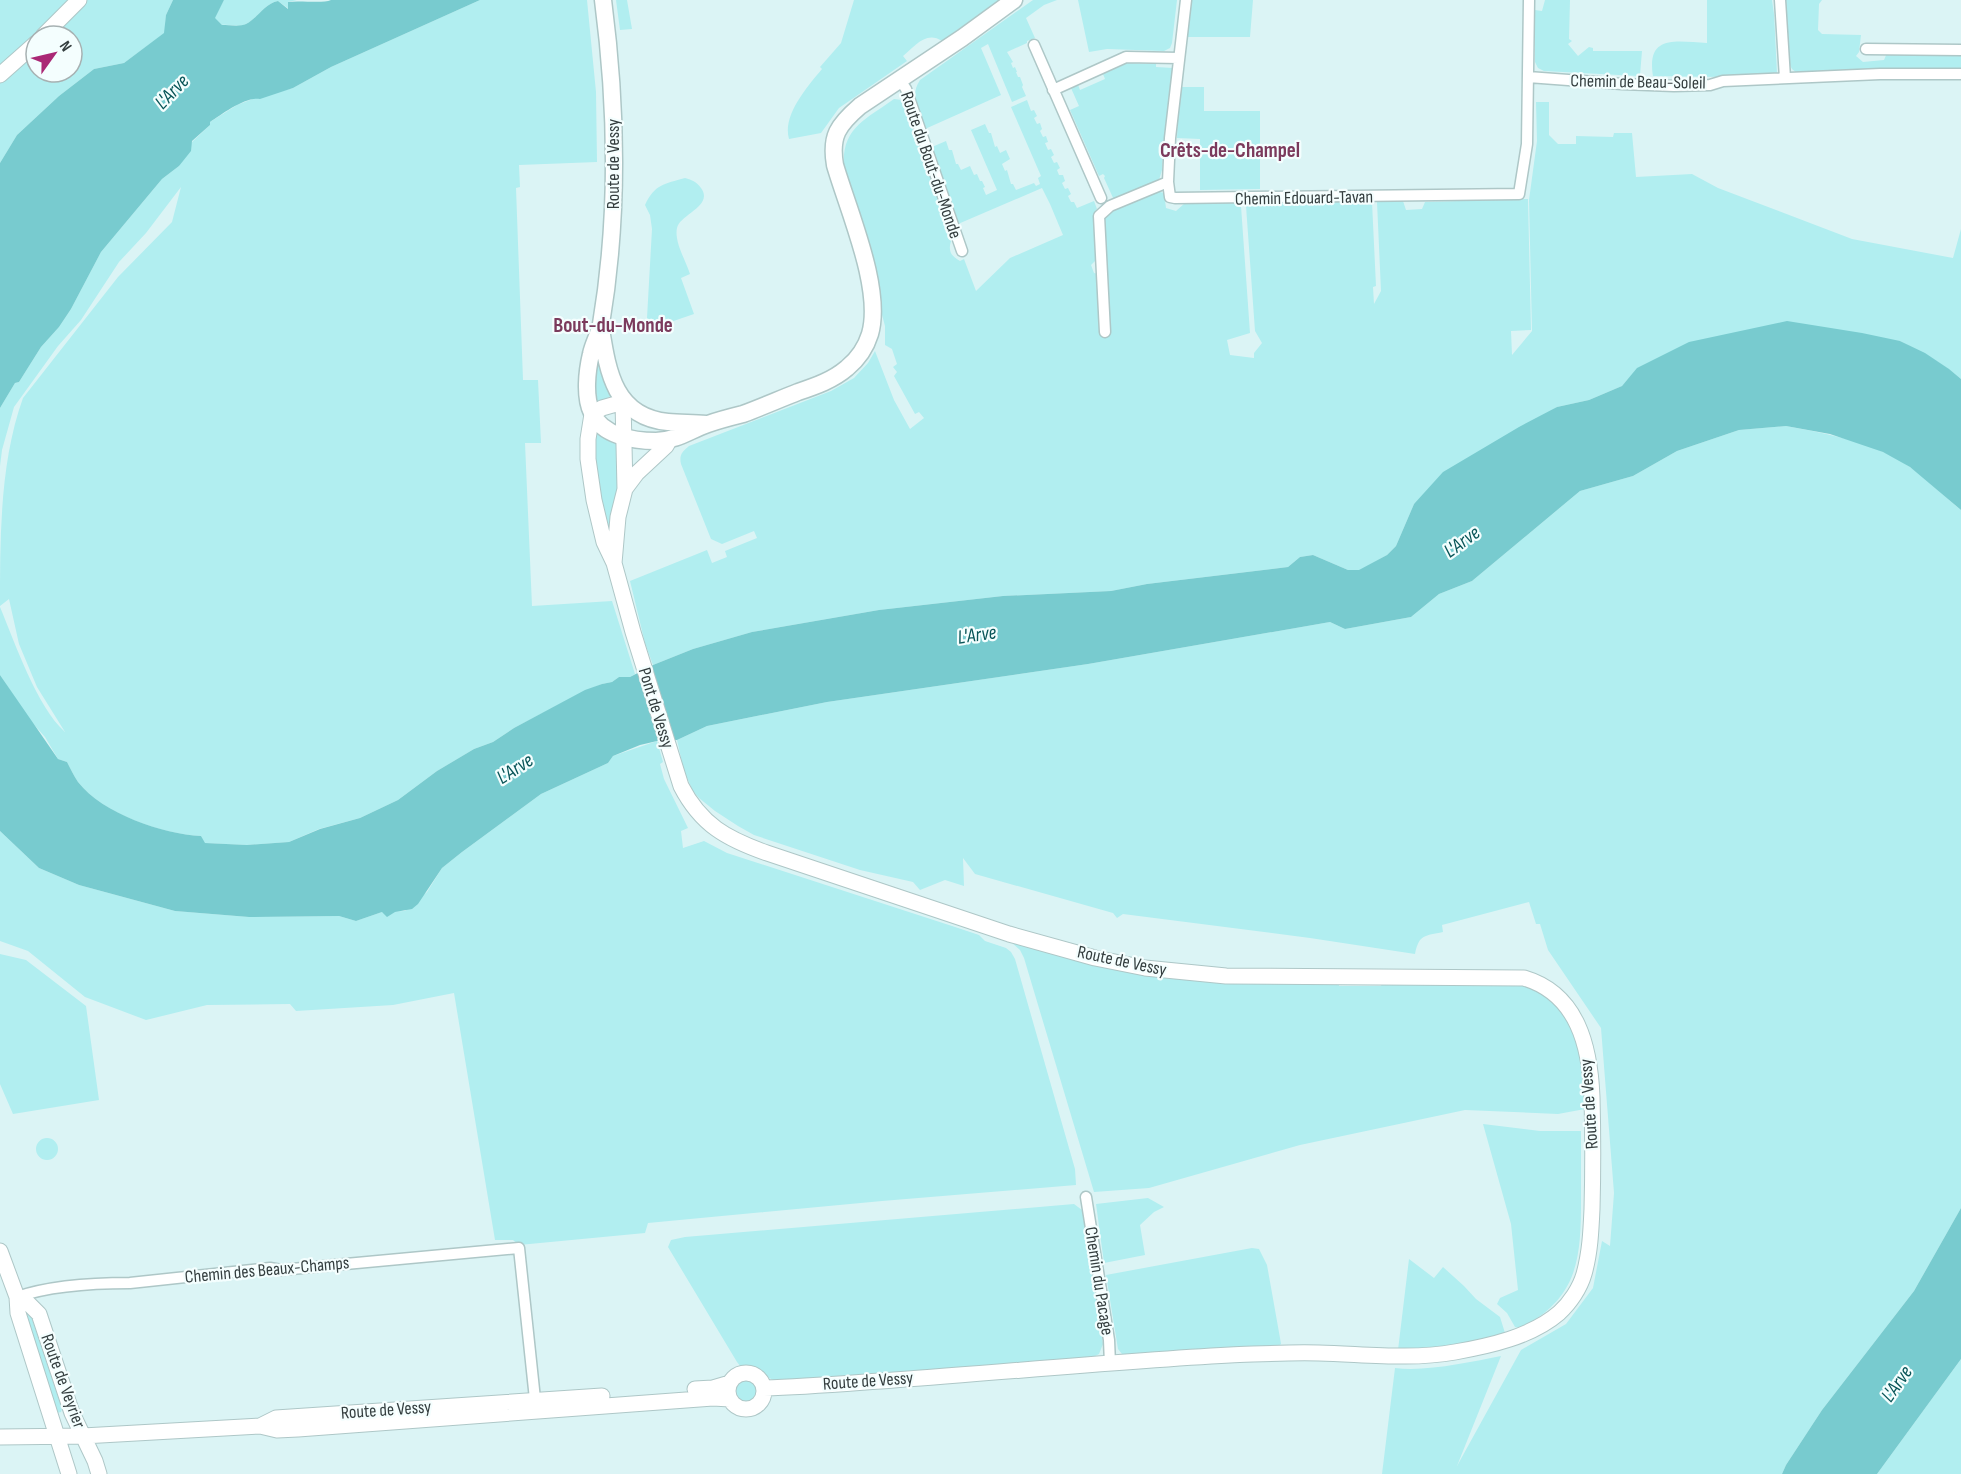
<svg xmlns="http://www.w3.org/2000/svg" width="1961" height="1474" font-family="'Sofia Sans Condensed',sans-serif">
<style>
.green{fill:#b1eef0;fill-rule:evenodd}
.water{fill:#78cbcf}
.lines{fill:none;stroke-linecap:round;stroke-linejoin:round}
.street-casing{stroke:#aec7c7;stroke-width:13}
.secondary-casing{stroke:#aec7c7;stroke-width:17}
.primary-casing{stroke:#aec7c7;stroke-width:19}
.street{stroke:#fff;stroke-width:10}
.secondary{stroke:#fff;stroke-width:15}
.primary{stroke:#fff;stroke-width:16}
.labels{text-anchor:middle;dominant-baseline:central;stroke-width:4.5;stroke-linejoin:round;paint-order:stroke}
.street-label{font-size:18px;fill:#343e3f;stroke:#f4fefe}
.water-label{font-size:20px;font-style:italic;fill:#095558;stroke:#f4fefe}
.quarter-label{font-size:21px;font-weight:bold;fill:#7b3a5c;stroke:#f4fefe}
</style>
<rect width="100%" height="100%" fill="#dbf4f5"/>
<!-- green -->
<path class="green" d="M0,0H173L166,15L165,33L124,63L94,69L59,96L17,135L0,163ZM36,36H72V72H36Z
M224,0H297L288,2L289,9L278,1C264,4 258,18 246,24C239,28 230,24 222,25L214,18Z
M480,0H587L596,92L597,162L519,165L520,187L516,188L523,380H538L541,443H525L532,606L612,601L635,674L630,677H619L612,682L602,684L585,691L514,728L493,742L474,749L437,771L398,800L360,818L319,829L289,842L247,845L204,843L201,836C162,834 103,814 78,782C74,776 70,768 67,762L58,759L45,737L29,719L0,675V607C15,643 37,707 65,732L37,687L19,644L9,599L0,606C0,536 0,462 23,398L118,277L172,222L181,187L146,233L119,262L81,320L58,346L14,407L2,450L0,466V408L15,383L19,382L41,347L59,327L71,309L101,252L162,179L179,166L192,142L210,125V122L237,105L255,98L293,88L331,67Z
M616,0H627L632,29L620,30Z
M854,0H999L942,41C926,30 914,47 903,56L907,61L839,108L821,133L789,139C782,115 808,86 822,69L820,67L841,43Z
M1033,0H1057L1044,5L1026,18L1035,38L1027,41V43L1007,52L1013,62L1011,63L1013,68L1015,67L1017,72H1016L1018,77H1020L1023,85L1022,87L1026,96L1012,102L988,44L981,48L1001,95L925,129C919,112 909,96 920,80Z
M1078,0H1177L1172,43L1170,48L1164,51L1107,49L1089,52Z
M1190,0H1253L1250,37H1185Z
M1545,0H1570L1569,39L1572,41L1568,44L1578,56L1589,47L1593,48V51H1642L1640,75L1638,76L1544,71L1538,68L1535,62V10L1542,11Z
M1707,0H1772L1774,14L1777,73L1722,77L1653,76C1646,33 1678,42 1707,43Z
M1786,0H1864H1822L1819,4L1818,30L1822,34L1861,35L1859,52L1856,56L1863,62L1884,60L1887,53L1961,55V70L1797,73L1792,69L1789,63Z
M1128,63L1156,64V67L1173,68L1164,137L1162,170L1159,180L1155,183L1114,200L1104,178L1105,176L1103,174L1099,176L1070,110L1079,106L1071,88L1072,85L1077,82L1080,90L1105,79L1103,74Z
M1179,87H1204V111H1260V189L1200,190V139L1177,138Z
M894,99L902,100L905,103L952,238C948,249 949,255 960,261L964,259L976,291L1010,258L1063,235L1050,204L1042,188L958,224L932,147L946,141L949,150H952L956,164H958L961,170L970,166L974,175L977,174L980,181H982L985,187L983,188L986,195L997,190L971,130L985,124L989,133H991L995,147L997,146L1000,153L1006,150L1010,159L1002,164L1005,171L1007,170L1011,184H1013L1016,190L1034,183L1036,186L1040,184L1038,178L1041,176L1011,107L1027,100L1031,111L1034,110L1037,116L1034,118L1037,124L1040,123L1042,129L1040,131L1043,137L1046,136L1048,142L1045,143L1048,150L1051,149L1054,155L1051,157L1054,163L1057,162L1060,168L1057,170L1059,175H1063L1065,181L1062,183L1065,189L1068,188L1071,194L1068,196L1071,202H1074L1077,208L1094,201L1097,209L1095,211L1097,259L1091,265L1094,273L1098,274L1101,225L1107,213L1156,191L1164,193L1166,208L1176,211L1185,203H1237L1241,206L1250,333L1227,340L1230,355L1254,358V353L1262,343L1255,331L1246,206L1249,203L1372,202L1376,286L1373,287L1374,304L1381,291L1377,202L1403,201L1406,210L1422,209L1425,202L1528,199L1531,330L1511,331L1512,355L1532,331L1529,200L1537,141L1536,102H1549V135L1558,144H1576V136L1613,137L1614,133H1632L1636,177L1692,174L1718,188L1852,239L1953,258L1961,229V379C1942,363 1922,352 1900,341L1638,368L1622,386L1589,400L1557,407L1414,504L1396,546L1387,555L1359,571L1348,570L1313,555L1300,557L1288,567L1147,584L1111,591L1003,596L879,610L752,632L693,649L653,665L645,643L630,581L707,550L712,563L727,557L725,551L757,538L754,531L722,544L711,539L681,464C679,455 682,452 689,446L831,391L854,378L868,363L875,351L894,400L910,429L924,418L919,412L915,414L894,376L897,372L893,367L897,364L892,349L885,345V326L881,311L874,260L844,168C841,128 865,120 894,99Z
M685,178C692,180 697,182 701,188C714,206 680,214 677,228C674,242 686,261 690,274L681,278L694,314L656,327L650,324L647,318L652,229L650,215L645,205C655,184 664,184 685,178Z
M598,352L600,368L611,396L597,403C590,388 595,367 598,352Z
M1786,426C1828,434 1875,442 1910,467C1928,480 1944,496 1961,510V1208L1914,1291L1822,1410L1786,1465L1782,1474H1382L1395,1368C1426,1372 1470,1362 1501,1356L1457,1466L1521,1350L1566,1324L1593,1288L1602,1241L1610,1246L1614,1193L1601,1028L1548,950L1540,924H1536L1529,902L1442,925L1443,932C1425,936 1419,934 1415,954L1310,938L1123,914L1117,918L1113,913L975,874L963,858L964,886L945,880L920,890L913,882L860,870L754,835L738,826L715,811L699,798L693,791L684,771L677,740L707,726L827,702L1088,664L1330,622L1345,629L1411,617L1439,594L1472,581L1580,491L1633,476L1677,451L1739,430Z
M599,431L619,444L621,476L615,499L610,539H608L592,455L597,432Z
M657,741L663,762L660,764L664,779L688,828L681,831L683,848L704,841L727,853L952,926L979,935L985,941L1006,948L1011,952L1015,959L1075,1169L1076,1185L882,1201L648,1223L645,1233L519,1245L513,1240H495L454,993L393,1005L296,1011L290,1004L207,1005L146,1020L85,997L28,951L0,941V831L39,868L79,885L175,911L249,917L339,916L356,921L382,912L405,911L427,892L442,868L462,852L541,794L608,763L613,756Z
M1010,941L1091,963L1339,982V986H1381L1382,982L1520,983L1548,995L1569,1022L1580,1055L1585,1109L1558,1114L1465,1110L1300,1145L1149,1188L1094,1192L1024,958L1020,950Z
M0,954L26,960L86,1006L99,1100L13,1114L0,1084Z
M1483,1124L1540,1131H1581C1581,1154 1581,1177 1581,1200C1581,1259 1578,1299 1520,1328L1515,1327L1507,1313L1497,1304L1500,1298L1518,1290L1511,1224Z
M36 1149a11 11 0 1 1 22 0a11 11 0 1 1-22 0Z
M1148,1198L1164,1207L1154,1212L1140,1225L1145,1255L1104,1263L1096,1204Z
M1074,1204L1082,1210L1085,1222L1103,1344L1099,1354L1091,1358L778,1381C762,1378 760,1366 741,1367L737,1362L668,1247L671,1240L685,1237Z
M1252,1248L1259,1249L1267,1265L1280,1338L1281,1344L1277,1347L1129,1357L1122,1354L1118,1349L1106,1275Z
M1409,1259L1434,1278L1443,1267L1464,1286L1476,1299L1500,1317L1505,1333L1469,1344L1398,1350Z
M28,1313L31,1316L62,1409L61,1412L57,1413L25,1314Z
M1961,1359V1474H1877Z
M733 1390a13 13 0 1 1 26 0a13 13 0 1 1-26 0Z"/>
<!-- water -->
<path class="water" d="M173,0H224L215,18L222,25C229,25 240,27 246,24C258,18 264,4 278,1L288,9V2C301,0 322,4 331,0H480L331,67L293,88L260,99C246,96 222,114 210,122V125L192,141L191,151L179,166L162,179L101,252L71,309L59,327L41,347L19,382L15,383L0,408V163L17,135L59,96L94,69L124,63L164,33L166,15Z
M1787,321L1862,333L1900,341L1925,353L1949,369L1961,379V510L1910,467L1883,452L1830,434L1786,426L1739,430L1677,451L1633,476L1580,491L1472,581L1439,594L1411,617L1345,629L1330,622L1088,664L827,702L707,726L677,740L657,741L640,745L613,756L608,763L541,794L462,852L442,868L418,904L412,909L395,912L387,917L382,912L356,921L339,916L249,917L175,911L79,885L39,868L0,831V675L58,759L67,762C70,768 74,776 78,782C103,814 163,834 201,836L205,843L247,845L289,842L320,829L360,818L398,800L437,771L474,749L493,742L514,728L585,690L602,684L612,682L619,677H630L653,665L693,649L752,632L879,610L1003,596L1111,591L1147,584L1288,567L1300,557L1313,555L1348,570H1359L1387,555L1396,546L1414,504L1443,472L1519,427L1557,407L1589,400L1622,386L1637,368L1689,342Z
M1961,1208V1359L1877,1474H1782L1786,1465L1822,1410L1914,1291Z"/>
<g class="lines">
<defs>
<path id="street" d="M1186,0L1170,138L1168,182L1170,197L1175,198L1519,194L1527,144L1529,0
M1780,0L1785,78
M1034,45L1101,198
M1866,49L1961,50
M1528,77L1622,84L1674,86L1710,85L1723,81L1880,74H1961
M900,80L906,89L962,251
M1053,90L1126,57L1179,58
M1105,332L1099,216L1110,206L1168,182
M1086,1197L1109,1340L1110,1364
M17,1297C49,1286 96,1283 130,1283L270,1268L281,1270L519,1248L535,1399"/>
<path id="secondary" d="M43,36L79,0
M0,75L36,43
M625,489L637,473L666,446L670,439
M614,563L618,517L625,489L623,402L602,408L592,414L588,439V459L594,500L604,542L614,563L633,632L681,786C701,825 727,839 767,853L1009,934L1095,958L1145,968L1226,976L1524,978C1578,994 1590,1047 1592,1097C1593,1135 1593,1172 1592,1209C1591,1231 1590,1253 1584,1274C1580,1288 1570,1303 1559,1313C1531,1337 1489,1346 1455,1352C1410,1360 1364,1354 1319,1353C1289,1352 1260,1354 1230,1355C1118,1361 1006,1372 894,1380C851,1383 808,1387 764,1388
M0,1251L17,1297L18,1313L69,1474
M17,1297L28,1303L39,1314L72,1413L95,1461L99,1474
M728 1391a18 18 0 1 1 36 0a18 18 0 1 1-36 0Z
M695,1389L713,1388L730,1383
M260,1426L276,1418L602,1396
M0,1437L83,1436L260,1426L277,1430L298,1429L713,1398L730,1399"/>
<path id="primary" d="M603,0C617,107 619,217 601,324C599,334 593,344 591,354C587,371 584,397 592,413C602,436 634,441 656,441C679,440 688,431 708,424C719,420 731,417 743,414C762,407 780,399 798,392C816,386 833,380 847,368C858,359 866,347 870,334C883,289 848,210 835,165C830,136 838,125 860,106L962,38L1014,0
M601,329C608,373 615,417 668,422C681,423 693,423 706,424"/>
</defs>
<!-- street casing -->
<use href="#street" class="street-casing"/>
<!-- secondary casing -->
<use href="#secondary" class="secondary-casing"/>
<!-- primary casing -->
<use href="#primary" class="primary-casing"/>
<!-- street -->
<use href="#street" class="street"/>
<!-- secondary -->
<use href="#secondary" class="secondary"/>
<!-- primary -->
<use href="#primary" class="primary"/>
</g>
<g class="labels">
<!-- street labels -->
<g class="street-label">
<text transform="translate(1638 82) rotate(1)">Chemin de Beau-Soleil</text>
<text transform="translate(613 164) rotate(-90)">Route de Vessy</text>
<text transform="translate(931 165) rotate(71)">Route du Bout-du-Monde</text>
<text transform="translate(1304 198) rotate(-1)">Chemin Edouard-Tavan</text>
<text transform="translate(656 708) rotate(73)">Pont de Vessy</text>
<text transform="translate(1122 961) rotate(12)">Route de Vessy</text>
<text transform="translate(1589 1104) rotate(-94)">Route de Vessy</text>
<text transform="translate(267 1270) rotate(-5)">Chemin des Beaux-Champs</text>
<text transform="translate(1099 1281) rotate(81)">Chemin du Pacage</text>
<text transform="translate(63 1381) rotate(70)">Route de Veyrier</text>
<text transform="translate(868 1381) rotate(-4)">Route de Vessy</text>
<text transform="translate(386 1410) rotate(-4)">Route de Vessy</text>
</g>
<!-- water labels -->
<g class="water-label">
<text transform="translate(172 92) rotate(-46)">L'Arve</text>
<text transform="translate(1462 542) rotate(-36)">L'Arve</text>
<text transform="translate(977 635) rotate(-8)">L'Arve</text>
<text transform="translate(515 769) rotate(-33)">L'Arve</text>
<text transform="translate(1897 1384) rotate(-55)">L'Arve</text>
</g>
<!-- quarter labels -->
<g class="quarter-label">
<text x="1230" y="150">Crêts-de-Champel</text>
<text x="613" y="325">Bout-du-Monde</text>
</g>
</g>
<!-- north arrow -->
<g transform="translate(54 54) rotate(56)"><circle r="28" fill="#f4fefe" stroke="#a7b1b2" stroke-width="1.5"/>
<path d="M0-4.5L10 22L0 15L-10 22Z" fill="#aa2875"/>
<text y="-9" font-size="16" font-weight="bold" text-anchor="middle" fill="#343e3f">N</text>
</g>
</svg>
